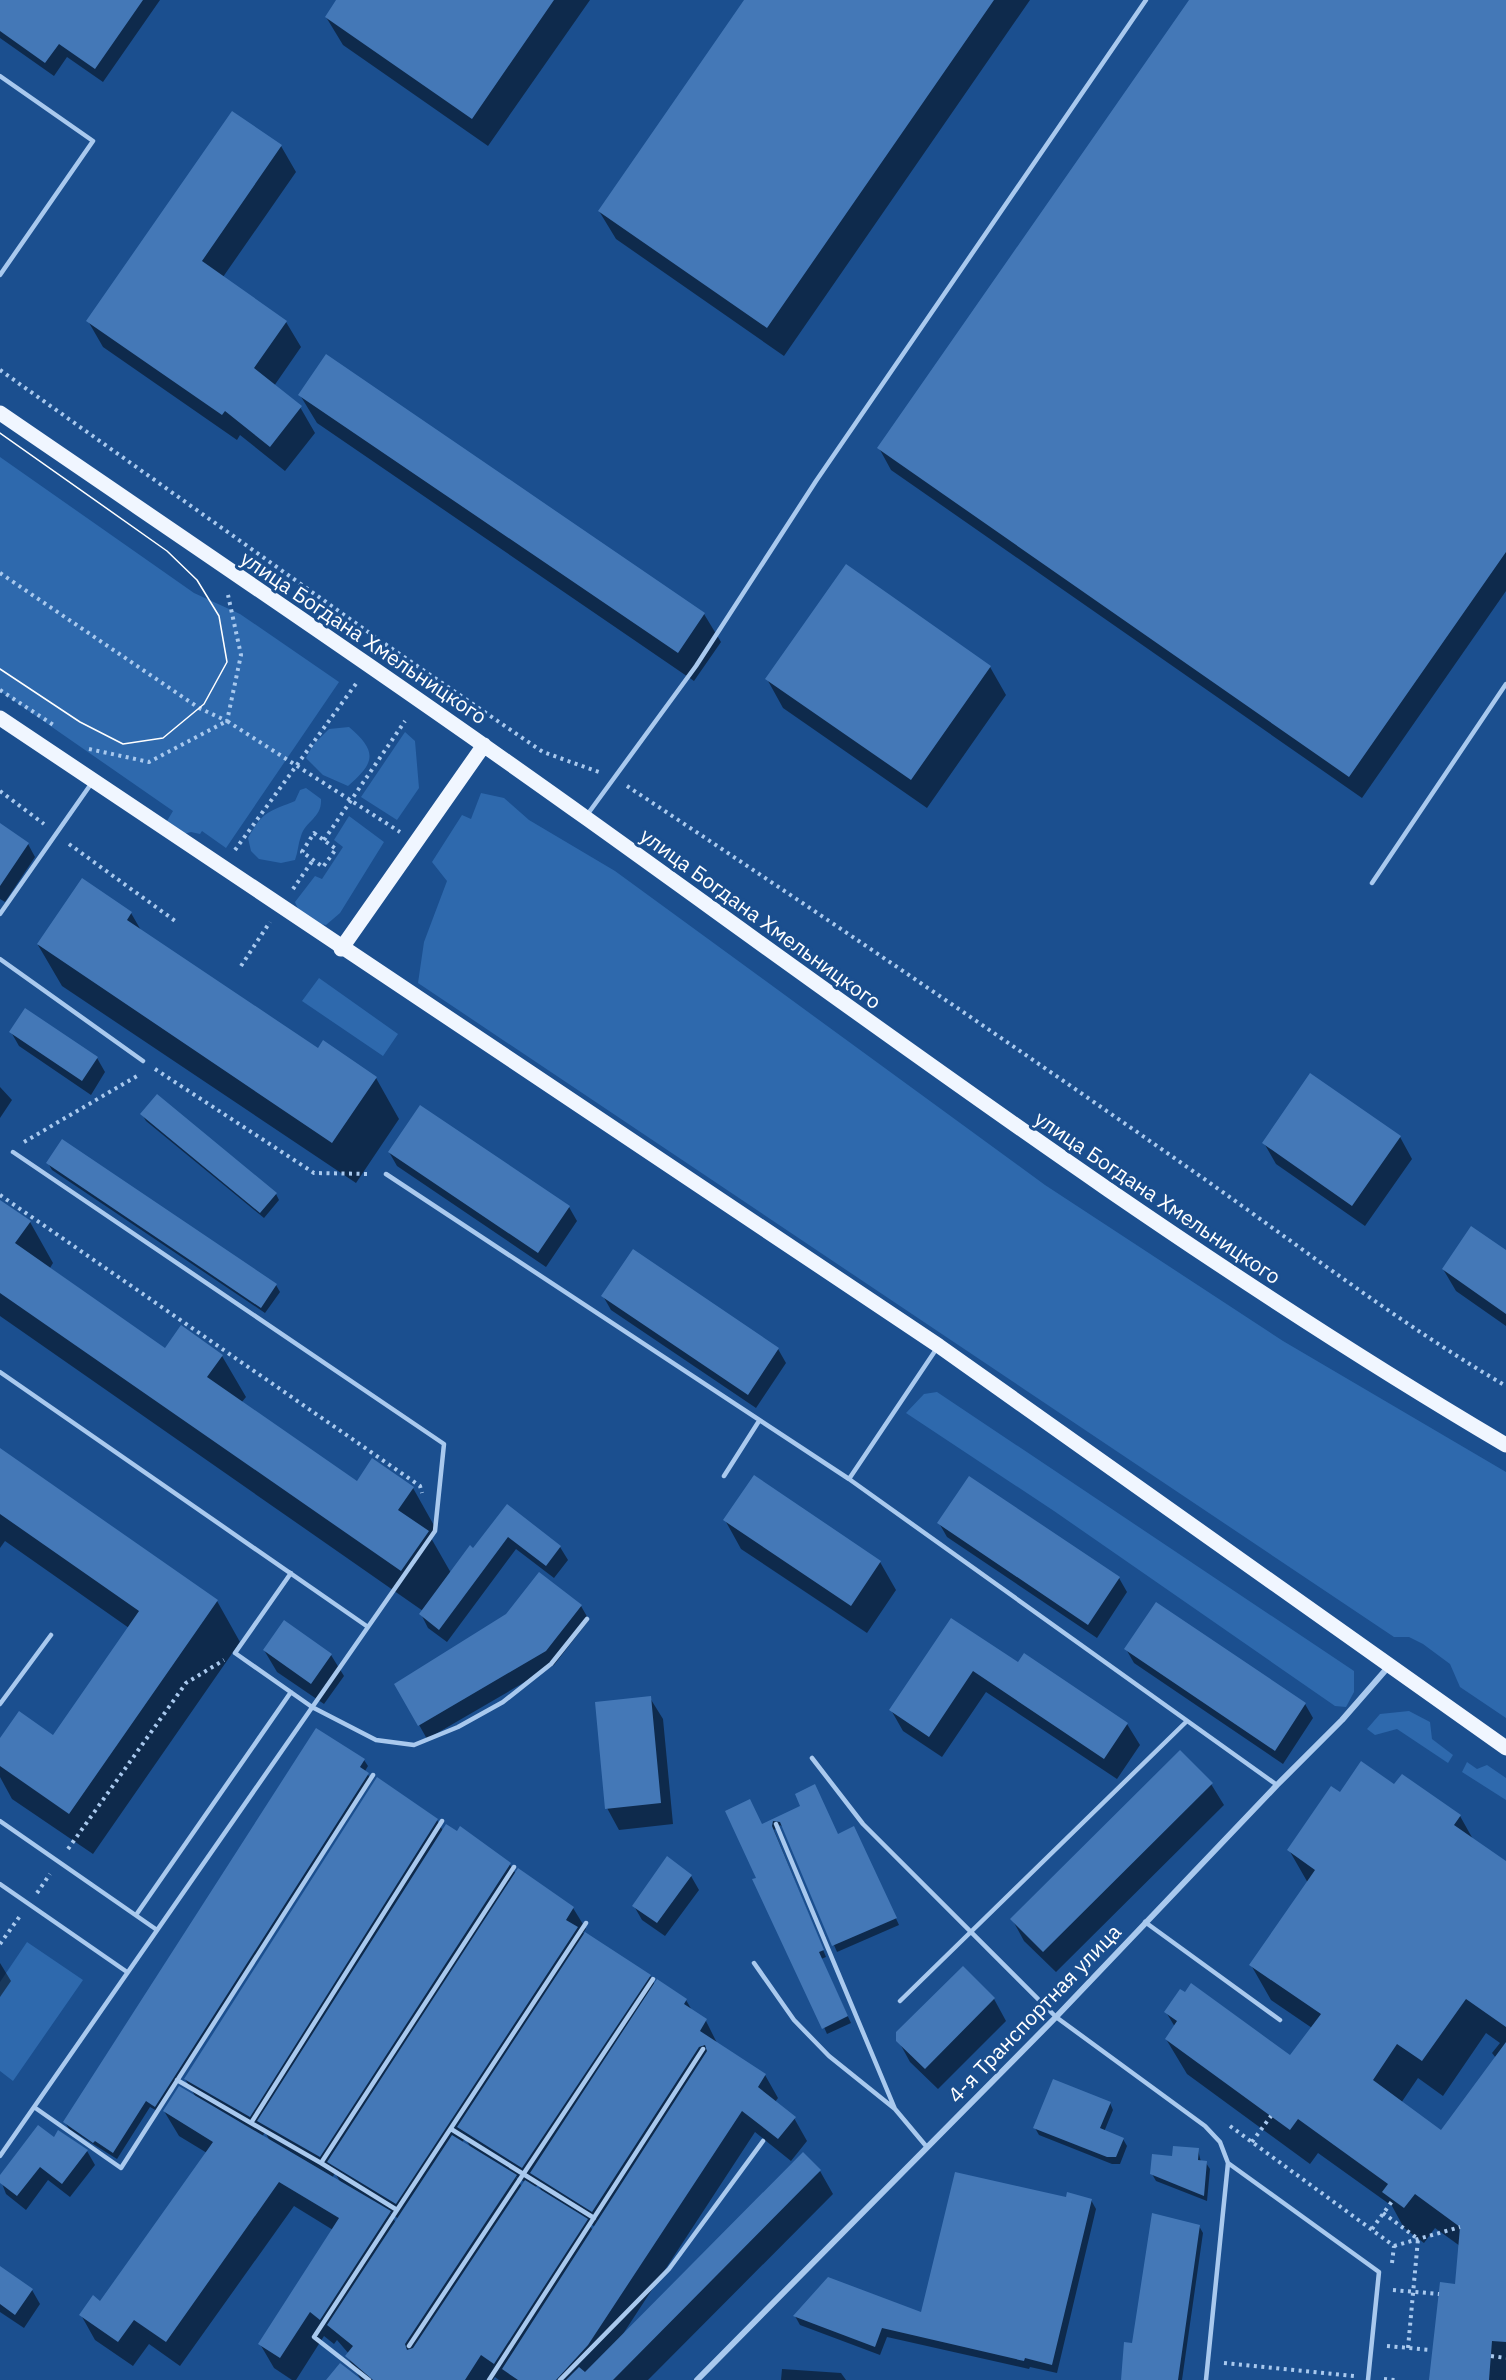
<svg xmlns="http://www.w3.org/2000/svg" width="1506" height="2380" font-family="'IBM Plex Sans',sans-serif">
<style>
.green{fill:#2e69ad}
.shadow{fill:#0007;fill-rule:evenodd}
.building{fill:#4478b7}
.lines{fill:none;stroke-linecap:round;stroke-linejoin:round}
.path{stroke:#a9c9ee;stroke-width:4;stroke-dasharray:3 4.5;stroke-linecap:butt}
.service{stroke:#a9c9ee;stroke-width:4.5}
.minor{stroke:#a9c9ee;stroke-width:6}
.primary{stroke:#f0f6ff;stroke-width:15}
.tram{stroke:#fff;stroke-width:1.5}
.labels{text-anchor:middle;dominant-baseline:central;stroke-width:6;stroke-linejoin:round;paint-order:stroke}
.street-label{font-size:21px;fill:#fff;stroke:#1b4f8f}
</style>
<rect width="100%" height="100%" fill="#1b4f8f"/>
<!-- green -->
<path class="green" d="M0,457L194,593L240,614L339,682L226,848L202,831L200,834L191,832L183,834L167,821L173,811L0,691Z
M349,727C377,751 376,762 348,786L323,775L306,758L313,745L329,729Z
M405,732L415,741L419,788L397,820L361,797Z
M306,788L321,799C322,818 306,820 301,836C298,844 298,852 295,860L281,863L259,859L251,851L248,838C263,811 268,812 295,801L300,790Z
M481,793L504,798L529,820L615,871L1045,1185L1283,1341L1506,1472V1718L1460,1687L1450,1664L1423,1644L1409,1637H1394L418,983L424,942L447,881L432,862L462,815L471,819Z
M349,816L384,842L340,913L326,925C310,922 301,918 295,902L315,876L322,879L343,847L334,840Z
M319,978L398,1034L383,1056L302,1001Z
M937,1392L1354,1671V1692L1346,1707L1335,1706L1054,1511L906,1413L924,1394Z
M1409,1711L1430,1722L1432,1739L1453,1755L1448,1763L1397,1729L1375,1735L1367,1729L1380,1714Z
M1467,1762L1477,1769L1487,1765L1506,1778V1800L1462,1772Z
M27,1942L83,1980L13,2081L0,2071V1982Z"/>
<!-- shadow -->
<path class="shadow" d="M0,0H160L103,82L67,57L54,76L0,38Z
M338,0H590L488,146L343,45L326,17Z
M745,0H1030L784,356L616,239L599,211Z
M1191,0H1506V591L1362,798L891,470L879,448Z
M281,146L296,172L223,277L286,322L301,347L274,386L300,407L315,433L285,471L240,435L237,440L103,347L88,321Z
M300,395L704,614L721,642L694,681L317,423Z
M990,667L1006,695L927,808L783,708L767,679Z
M0,825L28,844L35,857L5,902L0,899Z
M131,913L142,932L318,1050L376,1078L399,1119L356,1183L62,986L38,945Z
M11,1032L97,1058L105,1072L91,1095L19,1046Z
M0,1087L12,1100L0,1118Z
M142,1114L276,1194L279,1200L264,1218L146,1121Z
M1400,1137L1412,1159L1365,1226L1276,1164L1264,1143Z
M389,1152L569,1207L577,1221L546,1267L397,1166Z
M48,1163L276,1285L280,1292L265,1313L52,1170Z
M0,1202L30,1222L53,1263L50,1268L165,1350L222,1356L246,1397L241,1403L357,1483L413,1488L436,1529L431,1538L451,1573L474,1550L508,1507L560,1547L568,1560L554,1578L516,1549L447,1642L428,1628L421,1614L423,1611L0,1316Z
M1506,1252V1326L1456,1291L1443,1269Z
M603,1296L778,1349L786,1363L756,1408L611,1310Z
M0,1450L217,1601L240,1642L93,1854L12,1799L0,1777V1741L53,1737L129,1628L5,1541L0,1548Z
M725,1520L880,1562L896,1590L867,1633L741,1549Z
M939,1523L1119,1578L1127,1592L1097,1638L947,1537Z
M1156,1604L1305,1704L1313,1718L1283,1764L1134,1663L1126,1649Z
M581,1606L589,1620L554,1665L427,1739L396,1684Z
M952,1620L1018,1664L1127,1724L1140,1745L1117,1779L986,1692L942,1757L903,1731L891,1710Z
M264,1650L331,1655L344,1676L324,1704L277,1672Z
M650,1698L663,1719L673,1824L619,1830L607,1808Z
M364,1760L368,1766L365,1771L372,1780L159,2112L150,2107L117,2159L69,2129L65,2122Z
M1211,1784L1224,1805L1056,1972L1024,1941L1012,1919Z
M1395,1786L1460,1816L1474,1841L1506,1863V2380H1431L1456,2285L1460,2246L1435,2228L1424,2243L1404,2228L1392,2206L1318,2153L1310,2164L1187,2074L1166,2039L1175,2027L1166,2012L1291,2057L1312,2028L1271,2000L1251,1965L1308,1883L1289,1850L1340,1794ZM1486,2033L1500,2043L1492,2053L1496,2058L1441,2132L1401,2103L1418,2078L1443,2096Z
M802,1807L838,1836L857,1835L899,1925L837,1952L784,1828L780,1825L774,1830L826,1957L821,1959L851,2023L827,2034L758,1878L762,1826Z
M437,1820L443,1831L457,1833L461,1828L510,1865L516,1874L573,1908L586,1929L583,1933L650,1976L655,1985L686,2000L693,2012L706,2021L718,2045L765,2075L778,2098L775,2102L794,2118L807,2141L791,2161L755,2132L623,2334L820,2171L833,2194L648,2380H499L495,2377L493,2380H361L347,2356L349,2354L337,2340L334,2344L324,2336L296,2380H292L274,2368L260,2344L333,2230L294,2206L180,2366L149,2344L133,2366L95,2340L81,2315L101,2303L207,2153L179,2136L164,2111L197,2099L185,2079ZM265,2132L271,2143L262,2137ZM465,2138L471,2148L462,2143ZM335,2173L342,2185L332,2178ZM516,2177L525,2182L522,2187ZM538,2184L543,2194L535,2188ZM390,2213L399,2219L396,2223ZM588,2222L595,2227L593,2231Z
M691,1876L699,1890L665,1936L642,1920L634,1906Z
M0,1963L11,1981L0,1997Z
M963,1968L994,1999L1006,2021L938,2089L910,2062L898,2040Z
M1110,2103L1113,2110L1104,2132L1123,2139L1127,2146L1120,2164H1112L1039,2135L1035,2128Z
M54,2139L87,2151L95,2165L70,2197L48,2180L26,2210L6,2194L0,2178Z
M1198,2150L1201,2162L1206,2163L1210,2169L1207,2201L1156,2181L1152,2174L1174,2158Z
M1067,2199L1091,2200L1096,2209L1057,2373L1030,2367L1029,2369L887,2337L880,2355L800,2325L795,2316L922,2314Z
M1199,2226L1203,2233L1182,2380H1122L1133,2344Z
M0,2268L32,2290L40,2304L24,2328L0,2312Z
M782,2369L841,2373L846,2380H781Z"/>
<!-- building -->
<path class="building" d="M0,0H143L95,69L59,44L45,63L0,31Z
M336,0H554L472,119L325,17Z
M744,0H994L767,328L598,211Z
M1189,0H1506V552L1349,777L877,448Z
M232,111L282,145L202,261L287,321L254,368L302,406L270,447L225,411L222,415L86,321Z
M326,354L705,613L678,653L298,395Z
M846,564L991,666L911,780L765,679Z
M0,823L29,843L0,886Z
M82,878L132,912L127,920L318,1048L323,1040L377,1077L332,1143L37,944Z
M25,1008L98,1057L82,1081L9,1032Z
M1310,1073L1401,1136L1352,1206L1262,1143Z
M157,1094L277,1193L260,1213L140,1114Z
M420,1105L570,1206L538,1253L388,1152Z
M62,1139L277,1284L261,1308L46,1163Z
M0,1200L31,1221L15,1243L165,1348L181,1325L223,1355L207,1377L357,1481L372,1458L414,1487L398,1510L429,1531L401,1571L0,1293Z
M1471,1226L1506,1250V1314L1442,1269Z
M633,1249L779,1348L748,1395L601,1296Z
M0,1448L218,1600L69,1814L0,1766V1738L19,1711L53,1735L139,1611L0,1514Z
M754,1475L881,1561L851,1606L723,1520Z
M969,1476L1120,1577L1088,1625L937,1523Z
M507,1504L561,1546L546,1566L508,1537L439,1630L419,1614L470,1545L473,1548Z
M539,1572L582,1605L546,1651L418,1726L394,1684L506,1614Z
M1156,1602L1306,1703L1275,1751L1124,1649Z
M951,1618L1018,1662L1024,1653L1128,1723L1104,1759L973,1671L929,1737L889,1710Z
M284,1620L332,1654L311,1684L263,1650Z
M651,1696L661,1803L605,1809L595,1702Z
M316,1728L365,1759L360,1767L369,1773L155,2107L146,2101L113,2153L95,2141L93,2143L63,2122Z
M1180,1750L1213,1783L1043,1952L1010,1919Z
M1361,1761L1394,1784L1402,1774L1461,1815L1454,1825L1506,1861V2027L1466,1999L1422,2061L1397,2044L1373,2080L1441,2130L1506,2042V2342L1492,2341L1489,2380H1429L1440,2282L1455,2284L1460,2227L1415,2194L1404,2208L1382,2192L1388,2184L1298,2119L1290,2130L1165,2039L1177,2021L1164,2012L1180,1989L1185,1992L1191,1983L1290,2055L1321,2014L1249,1965L1315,1870L1287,1850L1331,1786L1340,1792Z
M377,1777L438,1819L250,2117L184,2079Z
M815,1784L838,1834L854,1826L897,1918L832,1946L780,1822L773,1821L772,1826L824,1950L819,1952L848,2016L822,2029L752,1879L756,1878L725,1811L750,1799L762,1824L800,1806L795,1794Z
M446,1824L457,1831L460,1826L511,1863L320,2157L257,2121Z
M667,1856L692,1875L657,1923L632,1906Z
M518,1868L574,1907L566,1920L578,1927L396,2204L327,2162Z
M585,1932L651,1975L522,2168L457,2127Z
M963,1966L995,1998L925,2069L896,2041V2032Z
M657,1979L687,1999L684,2004L707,2019L700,2031L766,2074L758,2087L796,2117L778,2139L742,2111L588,2345L556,2380H518L502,2369L707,2051L705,2045L699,2047L592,2212L530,2173Z
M1053,2079L1111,2102L1100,2128L1124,2138L1116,2157H1107L1033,2128Z
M179,2086L391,2211L320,2320L310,2312L280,2358L258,2344L339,2218L279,2182L166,2342L134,2320L118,2342L79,2315L93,2295L100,2301L213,2142L163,2111Z
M38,2125L54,2137L58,2130L88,2150L62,2184L40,2167L17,2196L0,2183V2175Z
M452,2135L517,2175L405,2344L407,2350L413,2348L525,2180L588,2219L494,2364L481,2355L465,2380H373L345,2356L353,2346L327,2325Z
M1173,2146L1199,2148L1198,2160L1207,2161L1204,2196L1150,2174L1152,2154L1172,2156Z
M803,2152L821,2170L613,2380H566L579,2367L585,2372Z
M955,2172L1066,2197L1067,2192L1092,2199L1052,2365L1025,2358L1024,2361L882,2328L875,2347L793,2316L828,2277L921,2312Z
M1152,2213L1200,2225L1178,2380H1121L1124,2342L1132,2343Z
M0,2266L33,2289L15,2315L0,2304Z
M340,2363L362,2380H326Z"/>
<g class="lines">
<!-- path -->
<path class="path" d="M0,370L385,644L543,752L599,772
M0,573L199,708L227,721L241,655L228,595
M0,690L55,726
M89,749L149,762L227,721L400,832
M627,786C813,909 997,1034 1180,1162C1288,1237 1392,1319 1506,1386
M0,791L44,824
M314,833L336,849L323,867L302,852Z
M324,840L405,721
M69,844L178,923
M235,850L358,681
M293,889L313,860
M241,966L270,922
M155,1069L314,1173L371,1174
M24,1142L137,1076
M0,1195L420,1486L422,1493
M68,1849L186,1683L224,1660
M37,1893L50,1874
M0,1944L20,1916
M1230,2126L1394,2246
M1252,2142L1271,2116
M1383,2213L1418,2239
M1372,2229L1393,2200
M1394,2246L1460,2227
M1392,2263L1394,2246
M1393,2290L1439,2294
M1387,2346L1431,2350
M1408,2348L1418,2239
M1491,2356L1506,2358
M1224,2363L1354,2376
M1384,2379L1395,2380"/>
<!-- service -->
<path class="service" d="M0,76L93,141L0,275
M587,815L696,666L816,481L1146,0
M1372,883L1506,684
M0,914L91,784
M0,959L143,1061
M13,1152L444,1444L435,1531L368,1627
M386,1174L849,1479L1277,1785
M0,1372L368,1627L0,2156
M724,1476L759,1421
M849,1479L937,1348
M291,1573L235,1653L312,1707L376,1740L414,1745L458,1727L503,1702L551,1664L587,1619
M0,1704L51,1635
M812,1758L863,1824L1056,2017L1205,2126L1220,2142L1228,2163L1206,2380
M0,1821L157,1930
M776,1824L895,2109
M0,1884L127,1972
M136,1915L291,1692
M1145,1922L1280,2020
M754,1963L794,2020L829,2056L895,2109L926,2146
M900,2001L1187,1721
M177,2080L251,2123L442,1821
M34,2107L121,2168L373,1775
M251,2123L321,2163L514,1867
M451,2129L594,2218
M321,2163L397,2210L586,1923
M1228,2163L1379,2272L1368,2380
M409,2346L653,1979
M369,2380L314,2337L397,2210
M489,2380L703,2049
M560,2380L669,2269L763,2141"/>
<!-- minor -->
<path class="minor" d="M697,2380L1056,2017L1277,1785L1342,1720L1390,1665"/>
<!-- primary -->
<path class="primary" d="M0,413C197,548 395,681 589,820C889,1035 1187,1257 1506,1445
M0,718L939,1346L1506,1748
M341,949L484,745"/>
<!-- tram -->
<path class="tram" d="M0,433L167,551L197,580L219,616L227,662L204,704L163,738L123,744L80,722L0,669"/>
</g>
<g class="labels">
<!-- street labels -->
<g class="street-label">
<text transform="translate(364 637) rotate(34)">улица Богдана Хмельницкого</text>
<text transform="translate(761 918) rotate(36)">улица Богдана Хмельницкого</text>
<text transform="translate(1158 1197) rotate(34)">улица Богдана Хмельницкого</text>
<text transform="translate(1034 2013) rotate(-46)">4-я Транспортная улица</text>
</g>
</g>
</svg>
